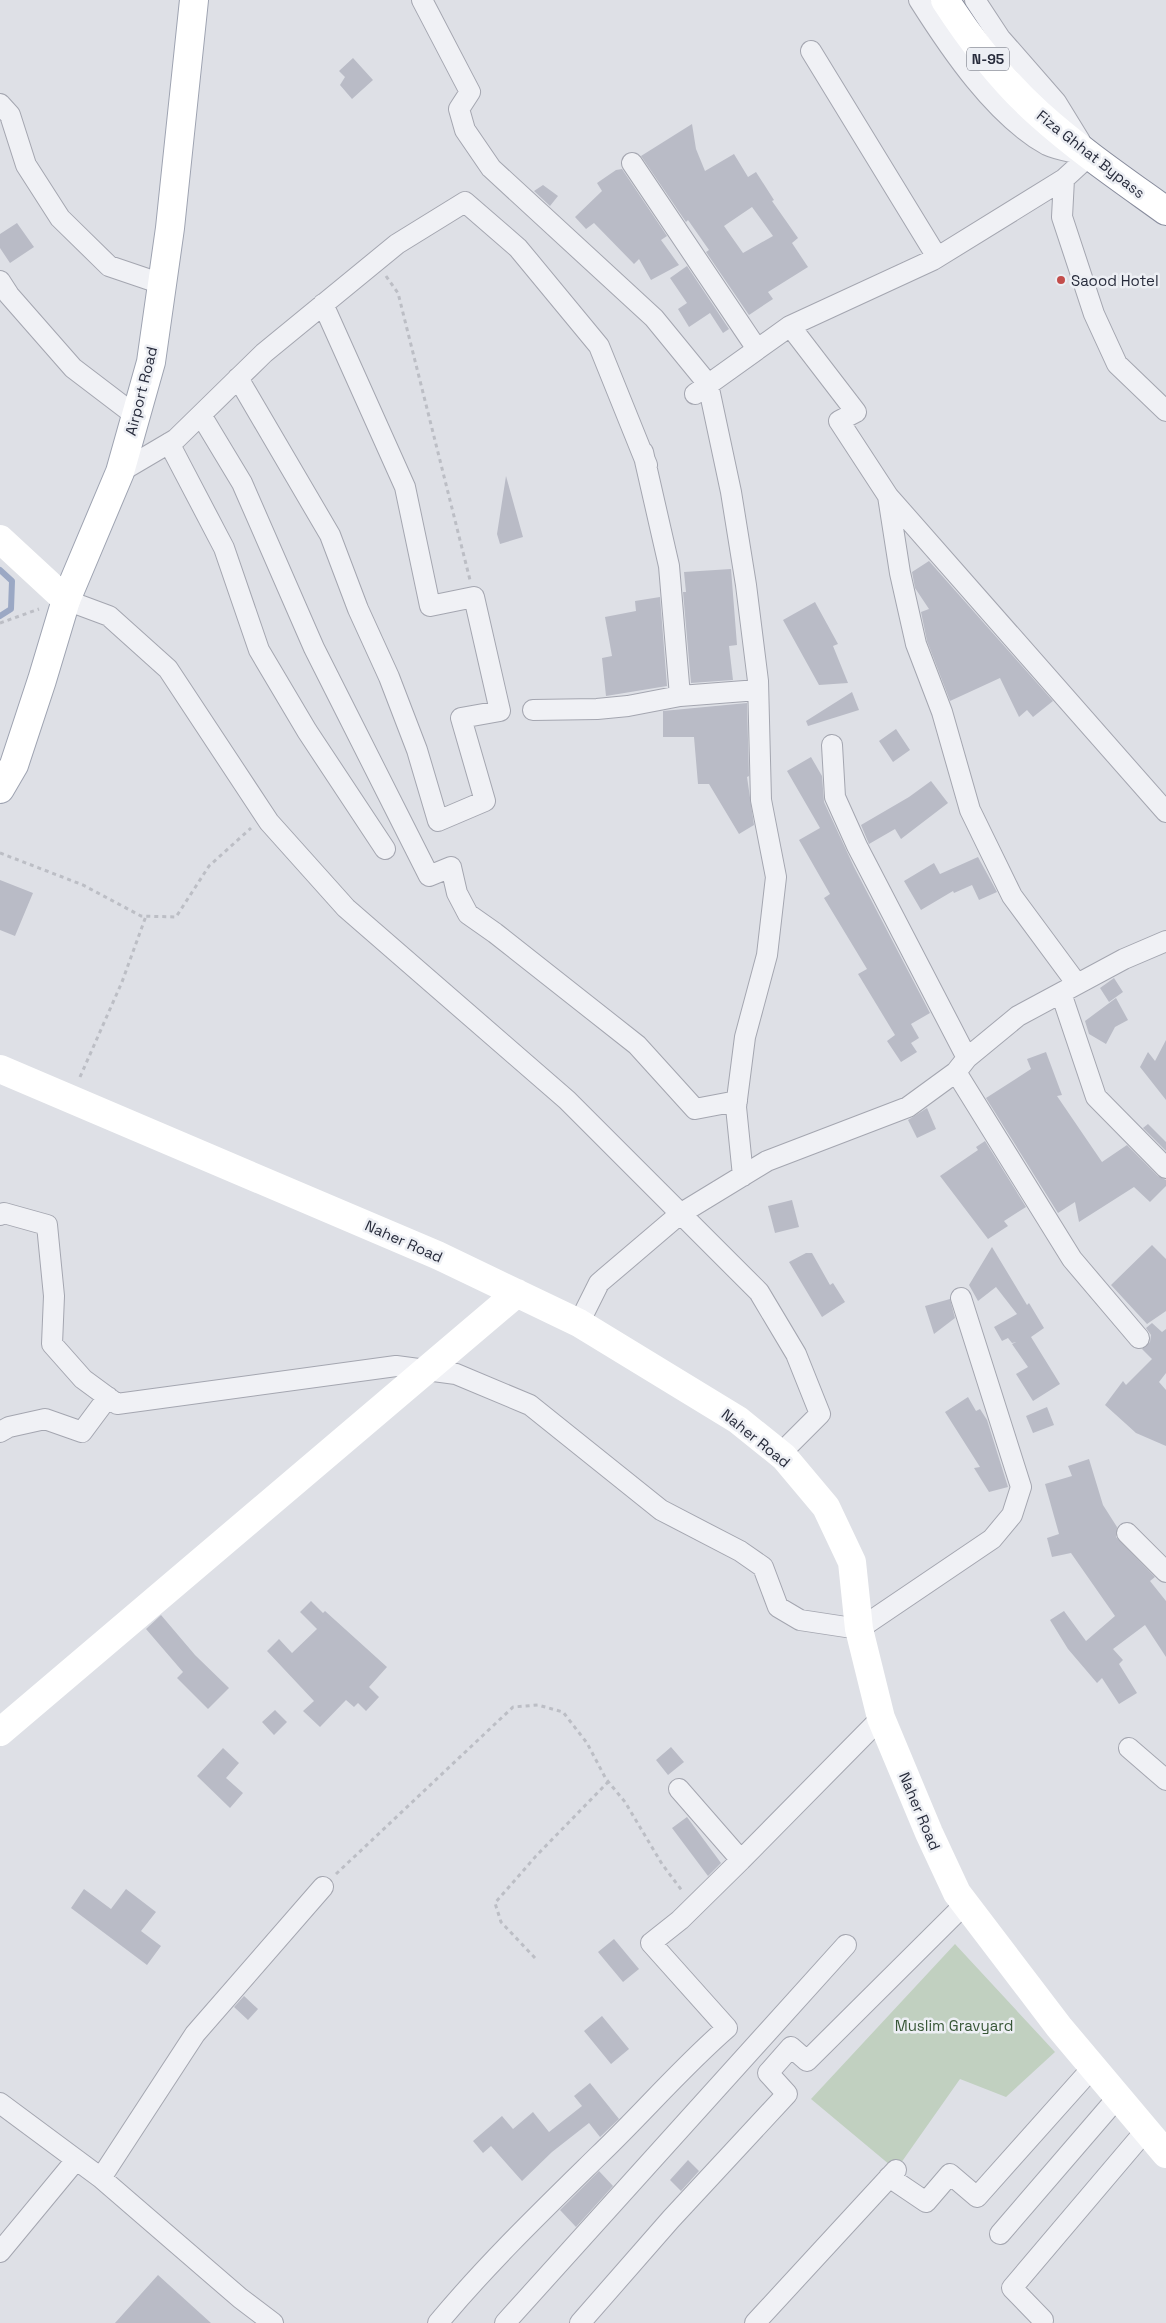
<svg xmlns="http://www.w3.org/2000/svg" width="1166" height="2323" font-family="'Space Grotesk',sans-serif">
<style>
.green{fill:#c1d0c0}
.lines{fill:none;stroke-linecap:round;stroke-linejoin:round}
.stream{stroke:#9ba8c4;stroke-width:6}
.building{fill:#b9bbc6;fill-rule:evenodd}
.street-casing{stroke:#a4a6b0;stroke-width:22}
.primary-casing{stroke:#9ea3b1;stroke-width:30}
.highway-casing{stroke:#878b9c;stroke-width:30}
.path{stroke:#bcbec5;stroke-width:3;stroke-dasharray:4 4;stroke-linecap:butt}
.street{stroke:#f0f1f5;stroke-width:20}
.secondary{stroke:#fff;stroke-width:28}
.primary{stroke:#fff;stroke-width:28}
.highway{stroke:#fff;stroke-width:28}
.poi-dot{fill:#c34d4b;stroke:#edeff4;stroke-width:2}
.labels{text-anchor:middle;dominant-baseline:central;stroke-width:5;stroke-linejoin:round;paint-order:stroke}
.shield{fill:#edeff4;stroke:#636673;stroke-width:1}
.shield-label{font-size:14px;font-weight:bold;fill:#282c3c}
.street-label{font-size:15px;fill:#282c3c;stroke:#edeff4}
.poi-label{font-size:15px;fill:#282c3c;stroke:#edeff4;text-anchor:start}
.park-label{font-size:15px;fill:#385737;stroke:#edeff4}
</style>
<rect width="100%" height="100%" fill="#dee0e6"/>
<!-- green -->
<path class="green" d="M955,1944L1055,2052L1006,2097L960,2079L896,2170L811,2099Z"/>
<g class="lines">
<!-- stream -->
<path class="stream" d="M0,570L12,581L11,609L0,616"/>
</g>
<!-- building -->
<path class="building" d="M353,58L373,80L352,99L340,85L345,77L339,71Z
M692,124L696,149L705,171L734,154L748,177L756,172L774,200L772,201L798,238L792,243L808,267L768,292L773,299L749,315L706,252L709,250L688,220L686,222L641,156ZM752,207L773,236L743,253L724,226Z
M622,169L667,236L661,240L679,265L651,280L639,259L634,264L594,223L586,229L575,217L602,191L597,183L616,170Z
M543,185L558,196L550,206L534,191Z
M17,223L34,247L10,263L0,248V234Z
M687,266L729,329L723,333L710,313L689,327L678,309L687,303L670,278Z
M506,476L523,537L500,544L497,534Z
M929,561L1053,701L1033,717L1027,710L1019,717L1000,678L950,701L927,641L921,612L929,609L915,588L912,572Z
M731,569L737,645L729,646L733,680L691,683L683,592H686L684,572Z
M660,597L667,686L606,696L602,658L612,656L605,617L636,611L635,601Z
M815,602L838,644L833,646L848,683L819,685L783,620Z
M852,692L859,710L808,726L806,721Z
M747,703L749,776L747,777L754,825L739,834L709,784H698L694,737H663V711Z
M896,729L910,750L893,762L879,741Z
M811,757L822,776L824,802L854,867L930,1013L911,1024L919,1038L911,1043L917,1052L901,1062L887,1041L895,1035L858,974L867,969L824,898L830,894L799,840L820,828L787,771Z
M931,781L948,803L901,839L895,829L869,844L861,825L909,797Z
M978,857L997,892L979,900L972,885L954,893L953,891L921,910L904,881L934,863L940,874Z
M0,880L33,893L15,936L0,930Z
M1114,978L1123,992L1109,1002L1100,988Z
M1116,998L1128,1020L1115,1027L1106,1044L1089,1034L1085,1021Z
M1166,1040V1100L1140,1067L1148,1052L1155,1061Z
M1046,1052L1062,1095L1057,1096L1102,1162L1127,1145L1158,1176L1166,1180V1186L1150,1202L1134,1187L1079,1222L1075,1202L1058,1213L986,1098L1031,1069L1027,1059Z
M927,1108L936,1129L917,1138L908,1120Z
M1148,1124L1166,1142V1151L1143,1128Z
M985,1141L1026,1207L1004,1221L1008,1226L988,1239L940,1176L978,1150L976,1147Z
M792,1200L799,1227L775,1233L768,1206Z
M1152,1245L1166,1259V1311L1147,1324L1111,1285Z
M992,1247L1027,1305L1029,1303L1044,1328L1031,1337L1060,1384L1033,1401L1016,1374L1028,1367L1012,1344L1016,1342L1012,1343L1008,1338L1002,1341L994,1327L1017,1314L996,1287L978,1301L969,1285Z
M806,1253H812L830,1285L833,1283L845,1302L822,1317L789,1262Z
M950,1299L955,1318L934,1334L925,1306Z
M1152,1323L1162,1332L1166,1329V1373L1159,1382L1166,1390V1446L1136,1433L1105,1405L1123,1381L1126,1385L1152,1359L1142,1349L1150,1342L1151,1335L1146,1328Z
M968,1397L976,1411L980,1409L987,1420L1008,1487L989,1492L974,1468L980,1467L945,1412Z
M1047,1407L1054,1425L1033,1433L1026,1416Z
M1089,1459L1103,1505L1117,1527L1116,1537L1155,1577L1150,1581L1166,1601V1657L1145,1625L1113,1649L1123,1660L1119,1664L1137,1693L1119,1704L1102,1678L1097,1683L1068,1649L1050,1620L1064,1611L1086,1641L1115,1616L1071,1553L1052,1557L1047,1538L1059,1534L1045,1484L1072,1476L1068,1466Z
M311,1601L323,1613L325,1611L387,1667L369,1687L379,1697L366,1711L358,1703L354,1707L346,1700L320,1727L303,1711L314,1701L267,1651L279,1639L292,1653L317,1629L300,1612Z
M161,1615L195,1655L229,1688L208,1709L177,1678L183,1672L146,1629Z
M275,1710L287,1722L274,1735L262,1722Z
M671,1747L684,1762L668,1775L656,1760Z
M223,1748L239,1763L226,1778L243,1793L230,1808L197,1776Z
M687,1817L721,1863L708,1876L672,1828Z
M84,1889L111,1909L126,1889L156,1912L141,1931L161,1946L147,1965L71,1908Z
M614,1939L639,1969L623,1982L598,1952Z
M244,1996L258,2009L248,2020L234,2007Z
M602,2016L629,2049L611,2064L584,2031Z
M590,2083L619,2119L600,2137L589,2123L552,2152L522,2181L491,2146L483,2153L473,2141L502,2116L513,2129L533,2112L549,2132L582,2106L574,2096Z
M688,2160L699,2171L681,2191L670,2180Z
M599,2171L613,2186L576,2227L560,2210Z
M158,2275L211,2323H115Z"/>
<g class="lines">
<defs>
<path id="street" d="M422,0L470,92L459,109L465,130L491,168L654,318L708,384L731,492L746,585L758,681L761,800L776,877L767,955L745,1037L736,1107L743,1176
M919,0C950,49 995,116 1047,145C1058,150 1073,152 1084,155
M975,0L1000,38L1056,102L1080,141
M811,51L937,257
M0,104L10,115L26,165L60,218L109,266L162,284
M632,163L757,349
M1064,179L1062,217L1094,314L1117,364L1166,411
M0,281L9,295L73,368L136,416
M790,326L856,412L839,421L888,496L1166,812
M238,378L330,535L358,609L389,677L417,750L438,821L485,801L461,718L500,711L474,597L430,606L405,487L323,304
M695,394L790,326L933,260L1064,179L1089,156
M201,415L242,483L314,648L429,876L451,867L457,893L468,914L495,933L637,1045L695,1109L737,1101
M169,443L224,548L259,650L307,731L385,849
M643,452L669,566L680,696
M120,472L176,439L264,353L397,244L465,202L518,248L599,346L647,465
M888,496L900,573L916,644L942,712L970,810L1012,896L1077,984
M66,600L109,616L168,669L269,822L346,908L567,1100L759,1292L796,1354L820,1414L780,1454
M533,710L597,709L628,706L680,696L758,690
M832,745L835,797L857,846L967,1058
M1061,993L1096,1097L1166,1168
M956,1072L1072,1259L1139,1338
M0,1215L4,1213L47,1225L54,1296L52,1344L83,1379L117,1404L396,1366L456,1374L530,1405L661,1510L740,1551L763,1567L778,1607L800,1620L859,1629L992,1539L1012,1515L1021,1487L961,1298
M579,1323L599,1283L680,1214L767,1161L908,1107L956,1072L967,1058L1018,1016L1124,959L1166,941
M0,1432L9,1427L45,1419L82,1432L108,1397
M1127,1533L1166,1572
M1129,1748L1166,1780
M679,1789L741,1860L881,1718
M0,2103L101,2178L240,2298L273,2323
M889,2177L926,2202L950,2174L977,2197L1093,2067
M101,2178L195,2034L323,1887
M1000,2234L1118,2097
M0,2252L76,2160
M1043,2320L1012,2288L1146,2130
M438,2323C487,2264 543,2210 598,2156C642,2114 681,2068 727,2028L651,1943L680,1920L741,1860
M505,2323L846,1945
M580,2323L671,2219L787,2094L768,2073L791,2047L807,2061L965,1904
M755,2323L896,2170"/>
<path id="primary" d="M0,789L14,765L42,680L66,600L120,472L151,362L170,228L194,0"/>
<path id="highway" d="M945,0C971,40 1003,82 1039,114C1079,150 1123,180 1166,211"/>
</defs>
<!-- street casing -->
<use href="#street" class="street-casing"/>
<!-- primary casing -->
<use href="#primary" class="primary-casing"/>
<!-- highway casing -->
<use href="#highway" class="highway-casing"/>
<!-- path -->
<path class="path" d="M386,276L398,293L470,580
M0,623L39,609
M0,853L83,885L141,916L176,917L209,866L251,828
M80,1077L122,982L146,916
M336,1874L513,1707L538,1705L563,1712L587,1743L606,1779L625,1802L662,1864L683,1892
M535,1958L501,1922L495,1903L536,1856L608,1782"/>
<!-- street -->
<use href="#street" class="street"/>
<!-- secondary -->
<path class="secondary" d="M0,539L66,600
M0,1069L437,1255L579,1323L738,1420L784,1457L826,1507L852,1562L859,1629L881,1718L929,1833L957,1893L1059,2027L1166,2154
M0,1732L517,1293"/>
<!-- primary -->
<use href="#primary" class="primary"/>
<!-- highway -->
<use href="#highway" class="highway"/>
</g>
<!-- markers -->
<circle class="poi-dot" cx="1061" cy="280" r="5"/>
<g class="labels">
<!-- shield labels -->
<rect class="shield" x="967" y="47.5" width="42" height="23" rx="4"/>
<g class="shield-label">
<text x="988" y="59">N-95</text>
</g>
<!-- street labels -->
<g class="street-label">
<text transform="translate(1091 154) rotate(38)">Fiza Ghhat Bypass</text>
<text transform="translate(141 391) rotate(-76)">Airport Road</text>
<text transform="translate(404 1241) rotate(24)">Naher Road</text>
<text transform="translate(756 1438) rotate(39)">Naher Road</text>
<text transform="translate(920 1811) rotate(67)">Naher Road</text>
</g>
<!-- poi labels -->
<g class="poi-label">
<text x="1071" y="280">Saood Hotel</text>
</g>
<!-- park labels -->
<g class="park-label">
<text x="954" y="2025">Muslim Gravyard</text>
</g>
</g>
</svg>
